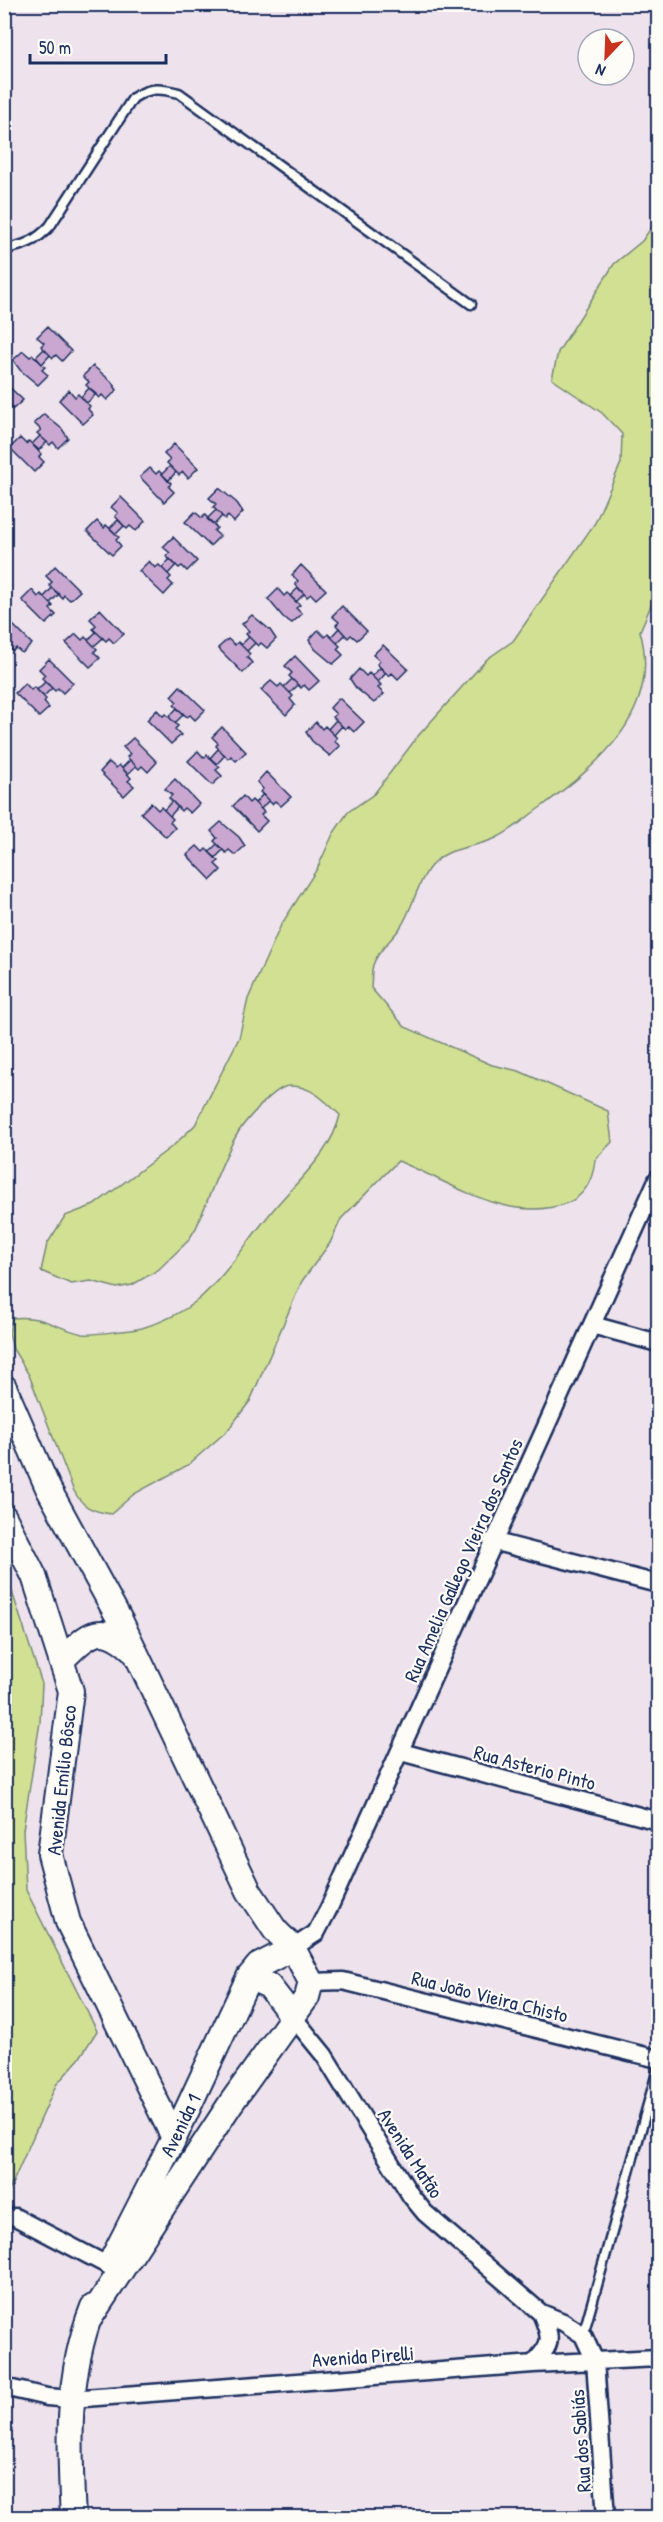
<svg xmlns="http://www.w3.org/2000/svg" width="663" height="2522" font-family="'Patrick Hand',sans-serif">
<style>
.green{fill:#d1e093;stroke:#768878;stroke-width:1.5}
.building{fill:#caa7d1;stroke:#1b2f5e;stroke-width:1.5}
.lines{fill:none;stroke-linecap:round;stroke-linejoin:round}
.service-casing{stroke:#1b2f5e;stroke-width:13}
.minor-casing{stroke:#1b2f5e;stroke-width:21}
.secondary-casing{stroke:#1b2f5e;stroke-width:28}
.service{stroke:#fdfcf7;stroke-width:8}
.minor{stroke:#fdfcf7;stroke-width:16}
.secondary{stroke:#fdfcf7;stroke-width:24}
.labels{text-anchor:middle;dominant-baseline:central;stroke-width:4.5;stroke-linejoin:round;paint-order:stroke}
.street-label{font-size:20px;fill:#1b2f5e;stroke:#fdfcf7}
</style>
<rect width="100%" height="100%" fill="#eee2ec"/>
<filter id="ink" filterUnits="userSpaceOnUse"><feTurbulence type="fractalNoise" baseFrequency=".0167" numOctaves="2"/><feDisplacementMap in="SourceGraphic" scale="12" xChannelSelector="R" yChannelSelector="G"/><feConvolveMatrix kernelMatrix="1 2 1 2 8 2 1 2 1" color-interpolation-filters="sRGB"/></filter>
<g filter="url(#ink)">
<!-- green -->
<path class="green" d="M658,218V589L640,631C663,712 598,765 541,807C526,817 512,831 496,838C473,849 448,845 430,867C417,883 412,911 400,928C391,941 378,950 373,965C371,972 372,981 371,988L405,1027L492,1065L519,1071L608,1111L612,1142L595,1160C593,1179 585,1196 567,1203C509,1225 451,1182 398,1161L341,1219L330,1243L302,1281L250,1401L228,1430L188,1465L134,1494L111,1514C91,1511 82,1507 73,1489L29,1375L13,1349L9,1333L12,1318C46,1315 54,1328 83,1334C91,1335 133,1330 142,1328C163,1322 182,1313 199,1299C226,1275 246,1243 269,1215C294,1183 331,1155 340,1115C325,1101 311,1085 289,1086C276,1086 246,1120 239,1131C222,1158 209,1199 196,1228L188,1241L158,1270L132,1285L117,1288L91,1281L71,1284L41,1271L47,1244L65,1216L94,1205L174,1145L195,1125L239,1038L248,999L281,925L317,869L333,834L348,812L374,794L418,736L487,659L513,641L595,523L621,463L622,434L602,413L552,379L558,352L614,264L642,241Z
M4,1567L42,1684L40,1722L23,1830L26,1890L97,2031L79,2059L56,2085L5,2200Z"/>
<!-- building -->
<path class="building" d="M47,327L71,351L62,361L56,355L53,358L41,346L44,343L37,337Z
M44,349L50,355L42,364L36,357Z
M23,351L30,357L33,355L45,367L42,370L48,375L38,385L20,370L13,360Z
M93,366L111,381L117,390L107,400L102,395L99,398L86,385L89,382L83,376Z
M4,382L23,400L13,409L7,404L4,406Z
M89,388L96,394L87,403L81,397Z
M69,390L75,397L78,394L90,406L88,409L93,415L83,424L59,400Z
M44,414L62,429L68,438L58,448L53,442L50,445L37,433L41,430L34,423Z
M40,436L47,442L39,450L32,444Z
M20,438L26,444L29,441L41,454L39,457L44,462L34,472L10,448Z
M174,444L198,468L188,478L183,472L179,475L167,463L170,460L164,454Z
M170,466L176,472L168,481L162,474Z
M150,468L156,474L159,471L171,483L169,487L174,492L164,502L140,477Z
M219,488L237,503L243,512L234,522L228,516L225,519L213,507L216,504L209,498Z
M121,497L145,521L136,531L130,526L127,529L115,516L118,513L111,507Z
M216,510L222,516L214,525L207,519Z
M195,512L202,518L205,515L217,528L214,531L220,536L210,546L185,522Z
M118,520L124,526L116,534L110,528Z
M97,521L104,528L106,525L119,537L116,540L121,546L112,555L87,531Z
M173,537L197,561L187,571L182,566L179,568L166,556L170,553L163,547Z
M170,559L176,565L168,574L162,568Z
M149,561L155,568L159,565L171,577L168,580L173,585L164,595L139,571Z
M301,565L326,590L316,599L311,594L307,597L295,584L298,581L292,575Z
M55,566L80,591L70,600L64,595L62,598L49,585L52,582L46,576Z
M52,588L59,594L50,603L44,597Z
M298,588L304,594L296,602L290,596Z
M278,589L284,596L287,593L300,605L296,608L302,614L292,623L283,617L268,599Z
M32,590L38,597L41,594L53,606L50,609L56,615L46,624L22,600Z
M342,606L367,631L357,640L351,635L348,638L336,625L339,622L332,616Z
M100,609L124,634L114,643L109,638L106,641L93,629L96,625L90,619Z
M252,615L270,630L276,639L267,648L261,643L258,646L246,634L249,631L242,624Z
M7,619L32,644L22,653L16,648L13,651L4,642V622Z
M339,628L345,635L337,643L331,637Z
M318,630L325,637L328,634L340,646L337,649L343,655L333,664L315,649L309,640Z
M96,632L103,638L94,646L88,640Z
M76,634L82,640L85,637L97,649L94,652L100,658L90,667L66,643Z
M249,637L255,643L247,651L241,645Z
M228,639L235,645L238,642L250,654L247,657L252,663L243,673L218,648Z
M4,642L10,648L4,654Z
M383,645L408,669L398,679L392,673L389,676L377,664L380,661L373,655Z
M295,656L319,681L309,690L304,685L301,688L289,676L292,673L285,666Z
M49,659L73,683L63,693L58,688L55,691L42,678L45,675L39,669Z
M380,668L386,673L378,682L372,676Z
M359,669L366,676L369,673L381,685L378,688L384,694L374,703L356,688L350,679Z
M292,679L298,685L290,693L284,687Z
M271,681L278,687L281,684L293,696L290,699L295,705L286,715L261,690Z
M45,682L52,688L44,696L37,690Z
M25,683L31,690L34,687L46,699L44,702L49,708L39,717L15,693Z
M180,686L205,710L195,720L190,715L187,717L174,705L177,702L171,696Z
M339,698L364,722L354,732L348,726L345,729L333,717L336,714L330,708Z
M177,708L183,715L175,723L169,717Z
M157,710L163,716L166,714L178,726L175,729L181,735L171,744L147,720Z
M336,720L342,726L334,735L328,729Z
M316,722L322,729L325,726L337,738L334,741L340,746L330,756L312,741L306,732Z
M222,727L246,752L236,761L231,756L228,759L216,746L218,743L212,737Z
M133,738L157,762L148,772L142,766L139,769L127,757L130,754L123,747Z
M218,749L225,755L217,764L210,758Z
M198,751L204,758L207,755L220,767L216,770L222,776L212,785L188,761Z
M130,760L136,766L128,774L122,768Z
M109,762L116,768L119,765L131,778L128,781L134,786L124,796L100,772Z
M266,772L291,797L281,806L275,801L272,804L260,792L263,789L257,782Z
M175,779L199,804L190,813L184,808L181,811L169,798L172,795L165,789Z
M263,794L269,800L261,809L255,803Z
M243,796L249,803L252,800L264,812L261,815L267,821L257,831L233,806Z
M172,801L178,807L170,816L164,810Z
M151,803L158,810L161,807L173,819L170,822L175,828L166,837L141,813Z
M221,822L239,837L245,846L235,855L229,850L226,853L214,841L217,838L211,831Z
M217,844L223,850L215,858L209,852Z
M197,846L203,852L206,849L219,861L215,864L221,870L211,880L187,855Z"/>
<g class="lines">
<defs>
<path id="service" d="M4,249C24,246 36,241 50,226L133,98C150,87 160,88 179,93L471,304
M583,2335L658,2069"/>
<path id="minor" d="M592,1325L658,1343
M492,1541L658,1584
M401,1752L658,1821
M293,1948L316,1933L329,1908L658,1178
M311,1982L343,1981L658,2059
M293,2017L324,2055L411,2196L425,2213L541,2313L563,2322L583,2335L595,2361L606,2518
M15,2217L109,2266
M533,2364C553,2343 552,2339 541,2313
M4,2387L47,2397L71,2399L533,2364L658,2358"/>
<path id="secondary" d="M4,1387L48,1488L121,1622L249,1891L275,1930L293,1948L311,1982L307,1997L231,2103L88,2321
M4,1517L34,1576L71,1691L50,1854L68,1922L174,2138
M61,1661C90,1632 101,1620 135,1652
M249,1977L269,1986L293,2017
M113,2258L174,2138L249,1977L258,1966L293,1948
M73,2518C69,2445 66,2375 93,2307"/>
</defs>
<!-- service casing -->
<use href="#service" class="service-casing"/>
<!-- minor casing -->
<use href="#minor" class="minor-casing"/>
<!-- secondary casing -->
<use href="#secondary" class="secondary-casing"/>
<!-- service -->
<use href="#service" class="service"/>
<!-- minor -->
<use href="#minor" class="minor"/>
<!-- secondary -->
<use href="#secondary" class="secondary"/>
</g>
</g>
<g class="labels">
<!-- street labels -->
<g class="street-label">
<text transform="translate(463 1560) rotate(-66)">Rua Amelia Gallego Vieira dos Santos</text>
<text transform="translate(535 1767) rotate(15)">Rua Asterio Pinto</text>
<text transform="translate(61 1780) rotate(-84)">Avenida Emílio Bôsco</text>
<text transform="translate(490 1996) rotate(14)">Rua João Vieira Chisto</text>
<text transform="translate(180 2125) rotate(-64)">Avenida 1</text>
<text transform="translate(411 2153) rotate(57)">Avenida Matão</text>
<text transform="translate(363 2356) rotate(-4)">Avenida Pirelli</text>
<text transform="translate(580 2441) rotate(-94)">Rua dos Sabiás</text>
</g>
</g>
<!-- margin -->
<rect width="663" height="2522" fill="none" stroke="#fdfcf7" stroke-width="24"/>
<rect x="12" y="12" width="639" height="2498" fill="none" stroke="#1b2f5e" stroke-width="2" filter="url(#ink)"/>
<!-- north arrow -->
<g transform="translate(606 57) rotate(203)"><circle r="28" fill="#fdfcf7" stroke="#a3aaba" stroke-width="1.5"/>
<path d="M0-4.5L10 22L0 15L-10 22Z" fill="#c8321e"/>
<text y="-9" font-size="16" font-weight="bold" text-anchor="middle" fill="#1b2f5e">N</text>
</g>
<!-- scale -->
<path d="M30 54v9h136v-9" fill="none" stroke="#1b2f5e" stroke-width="3"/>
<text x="39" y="54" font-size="18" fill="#1b2f5e" stroke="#fdfcf7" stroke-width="4.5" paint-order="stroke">50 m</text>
</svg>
